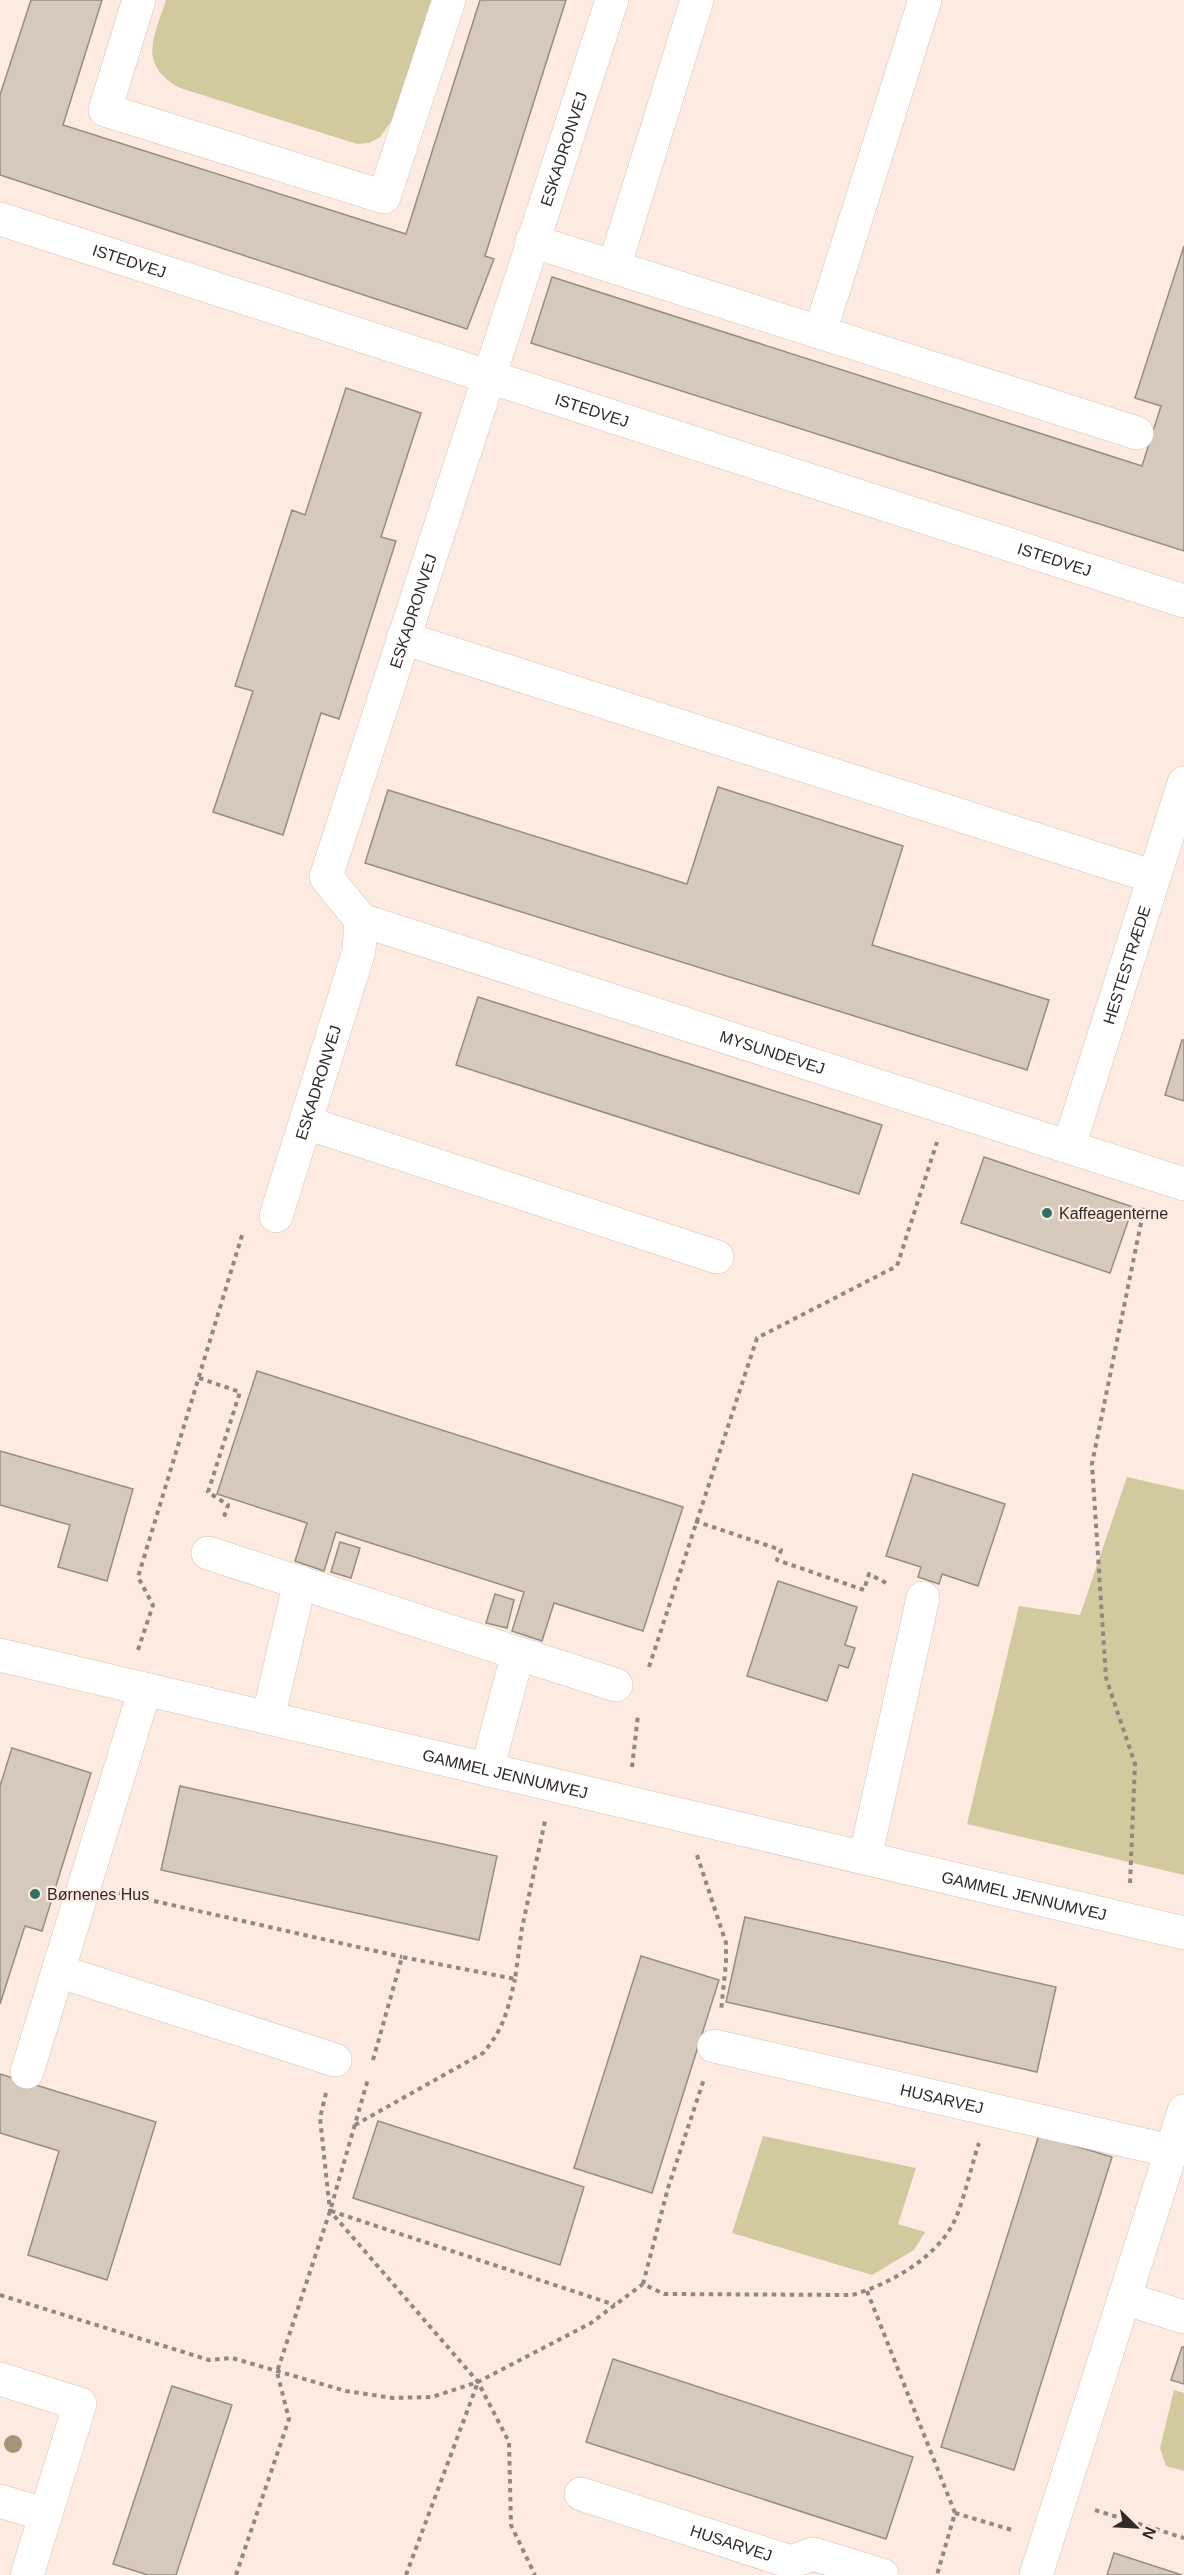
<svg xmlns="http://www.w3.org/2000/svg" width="1184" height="2575" font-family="Arial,sans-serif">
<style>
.green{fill:#d2ca9f}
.building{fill:#d5c9bc;stroke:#978d80;stroke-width:1.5}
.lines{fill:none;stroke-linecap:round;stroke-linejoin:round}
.minor-casing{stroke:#d3c1b9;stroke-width:34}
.path{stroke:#948781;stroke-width:4;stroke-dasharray:4.5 4.5;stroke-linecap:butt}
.minor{stroke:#fff;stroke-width:33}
.tree{fill:#a49675}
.poi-dot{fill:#2f7264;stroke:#fdebe2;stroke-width:2}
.labels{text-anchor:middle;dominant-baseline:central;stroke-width:4.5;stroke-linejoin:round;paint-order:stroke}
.street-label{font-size:16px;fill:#302926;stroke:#fdebe2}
.poi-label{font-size:16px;fill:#302926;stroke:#fdebe2;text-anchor:start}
</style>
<rect width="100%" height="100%" fill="#fdebe2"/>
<!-- green -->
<path class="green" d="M166,0H432L393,119L380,137L369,143L357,144L180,88C137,64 154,38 166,0Z
M1127,1477L1184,1490V1875L967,1824L1019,1606L1080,1615Z
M763,2136L916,2168L898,2224L925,2232L914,2250L872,2275L732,2233Z
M1174,2390L1184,2393V2471L1166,2466L1160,2448Z"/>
<!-- building -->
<path class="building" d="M31,0H102L63,125L406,234L480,0H566L485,256L494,259L467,329L0,175V95Z
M1184,246V551L531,343L552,277L1142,466L1161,406L1135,398Z
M346,388L421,413L381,537L396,541L339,719L321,713L283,835L213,812L253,691L235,686L292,510L305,515Z
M718,787L903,846L872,945L1049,1000L1027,1070L365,863L388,790L687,884Z
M478,997L882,1125L859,1194L456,1065Z
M1182,1040H1184V1101L1165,1095Z
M984,1157L1133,1207L1110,1273L961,1223Z
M257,1371L683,1507L643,1631L554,1603L542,1641L512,1631L524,1592L336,1532L324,1571L295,1561L307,1523L217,1494Z
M0,1451L133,1489L107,1581L58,1567L70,1525L0,1505Z
M913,1474L1005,1504L978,1586L942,1574L939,1584L918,1577L921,1567L886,1556Z
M340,1542L360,1548L351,1578L331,1572Z
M778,1581L857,1607L845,1645L855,1648L848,1668L839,1665L827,1701L747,1676Z
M495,1594L514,1600L507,1628L486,1623Z
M12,1748L91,1773L42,1931L25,1926L0,2004V1786Z
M180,1786L497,1856L479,1940L161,1870Z
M745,1917L1056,1987L1037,2072L726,2002Z
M641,1956L719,1980L652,2193L574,2168Z
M0,2074L156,2122L107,2280L28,2255L59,2151L0,2133Z
M378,2121L584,2187L560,2265L353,2198Z
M1039,2135L1112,2157L1014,2470L941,2447Z
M1182,2347H1184V2384L1171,2380Z
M613,2359L913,2457L886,2539L586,2442Z
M172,2386L232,2405L176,2575H148L113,2564Z
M1114,2553L1182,2575H1107Z"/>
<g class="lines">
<defs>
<g id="minor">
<path d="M139,0L105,110L384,197L449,0"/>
<path id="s1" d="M0,219L1184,601"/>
<path d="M532,241L1137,433"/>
<path d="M614,267L697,0"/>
<path d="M820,332L925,0"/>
<path d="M403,638L1154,877"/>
<path id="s2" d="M361,920L1184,1184"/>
<path d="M307,1123L717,1257"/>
<path id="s3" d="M1069,1146L1184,783"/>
<path id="s4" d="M276,1216L359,951L361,920L326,877L612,0"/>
<path d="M208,1553L616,1685"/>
<path id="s5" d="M0,1655L1184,1933"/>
<path d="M268,1718L300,1582"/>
<path d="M487,1770L518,1653"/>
<path d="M865,1858L923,1598"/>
<path d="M58,1971L335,2060"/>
<path id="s6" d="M714,2046L1171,2151"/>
<path d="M27,2072L145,1689"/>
<path d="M1124,2298L1184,2317"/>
<path d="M0,2379L80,2404L27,2575"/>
<path id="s7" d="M581,2494L791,2562L813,2554L882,2575"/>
<path d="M0,2501L46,2515"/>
<path d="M1036,2575L1184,2111"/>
</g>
</defs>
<!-- minor casing -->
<use href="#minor" class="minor-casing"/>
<!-- path -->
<path class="path" d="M199,1378L240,1392L208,1492L228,1505L223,1520
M695,1521L781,1550L777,1560L864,1590L869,1574L890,1585
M138,1650L153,1605L138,1577L243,1232
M649,1667L757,1338L897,1266L937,1142
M632,1767L638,1715
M697,1855L726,1943V1963L721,2011
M1130,1883L1135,1764L1106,1678L1092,1464L1144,1208
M119,1893L402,1957
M373,2060L402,1957L515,1979L522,1928L545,1821
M326,2093L320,2118L330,2211L478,2382L509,2442L511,2525L535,2575
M355,2125L483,2053C504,2029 508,2009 515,1979
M331,2211L615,2305
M643,2284L668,2188L704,2079
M867,2291L955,2513L937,2575
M0,2295L209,2360L232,2358L346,2391L393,2398L432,2397L478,2382L591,2323L643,2284L664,2294L852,2295C891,2284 942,2255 957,2215C966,2192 971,2167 979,2143
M1095,2510L1184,2538
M955,2513L1012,2530
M236,2575L289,2419L277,2372L330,2211L368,2079
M406,2575L478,2382"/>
<!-- minor -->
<use href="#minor" class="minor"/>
</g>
<!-- trees -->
<circle class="tree" cx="13" cy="2444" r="9"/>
<!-- markers -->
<g class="poi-dot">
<circle cx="1047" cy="1213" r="6"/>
<circle cx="35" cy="1894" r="6"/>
</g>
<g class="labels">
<!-- street labels -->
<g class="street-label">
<text stroke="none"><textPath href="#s4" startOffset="1130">ESKADRONVEJ</textPath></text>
<text stroke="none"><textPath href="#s1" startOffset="136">ISTEDVEJ</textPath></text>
<text stroke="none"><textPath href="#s1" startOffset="622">ISTEDVEJ</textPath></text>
<text stroke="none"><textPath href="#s1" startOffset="1108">ISTEDVEJ</textPath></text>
<text stroke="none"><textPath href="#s4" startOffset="644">ESKADRONVEJ</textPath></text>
<text stroke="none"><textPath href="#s3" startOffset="190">HESTESTRÆDE</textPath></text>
<text stroke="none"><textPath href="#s2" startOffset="432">MYSUNDEVEJ</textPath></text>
<text stroke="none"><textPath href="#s4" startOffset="140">ESKADRONVEJ</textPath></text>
<text stroke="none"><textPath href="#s5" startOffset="519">GAMMEL JENNUMVEJ</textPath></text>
<text stroke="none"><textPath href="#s5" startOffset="1052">GAMMEL JENNUMVEJ</textPath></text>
<text stroke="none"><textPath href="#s6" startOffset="234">HUSARVEJ</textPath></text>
<text stroke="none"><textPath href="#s7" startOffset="158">HUSARVEJ</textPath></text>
</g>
<!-- poi labels -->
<g class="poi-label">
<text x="1059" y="1213">Kaffeagenterne</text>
<text x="47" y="1894">Børnenes Hus</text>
</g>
</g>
<!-- north arrow -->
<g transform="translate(1136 2527) rotate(114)" stroke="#fdebe2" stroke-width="4.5" paint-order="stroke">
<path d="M0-4.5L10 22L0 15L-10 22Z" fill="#302926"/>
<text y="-9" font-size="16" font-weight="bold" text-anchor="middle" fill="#302926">N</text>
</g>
</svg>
